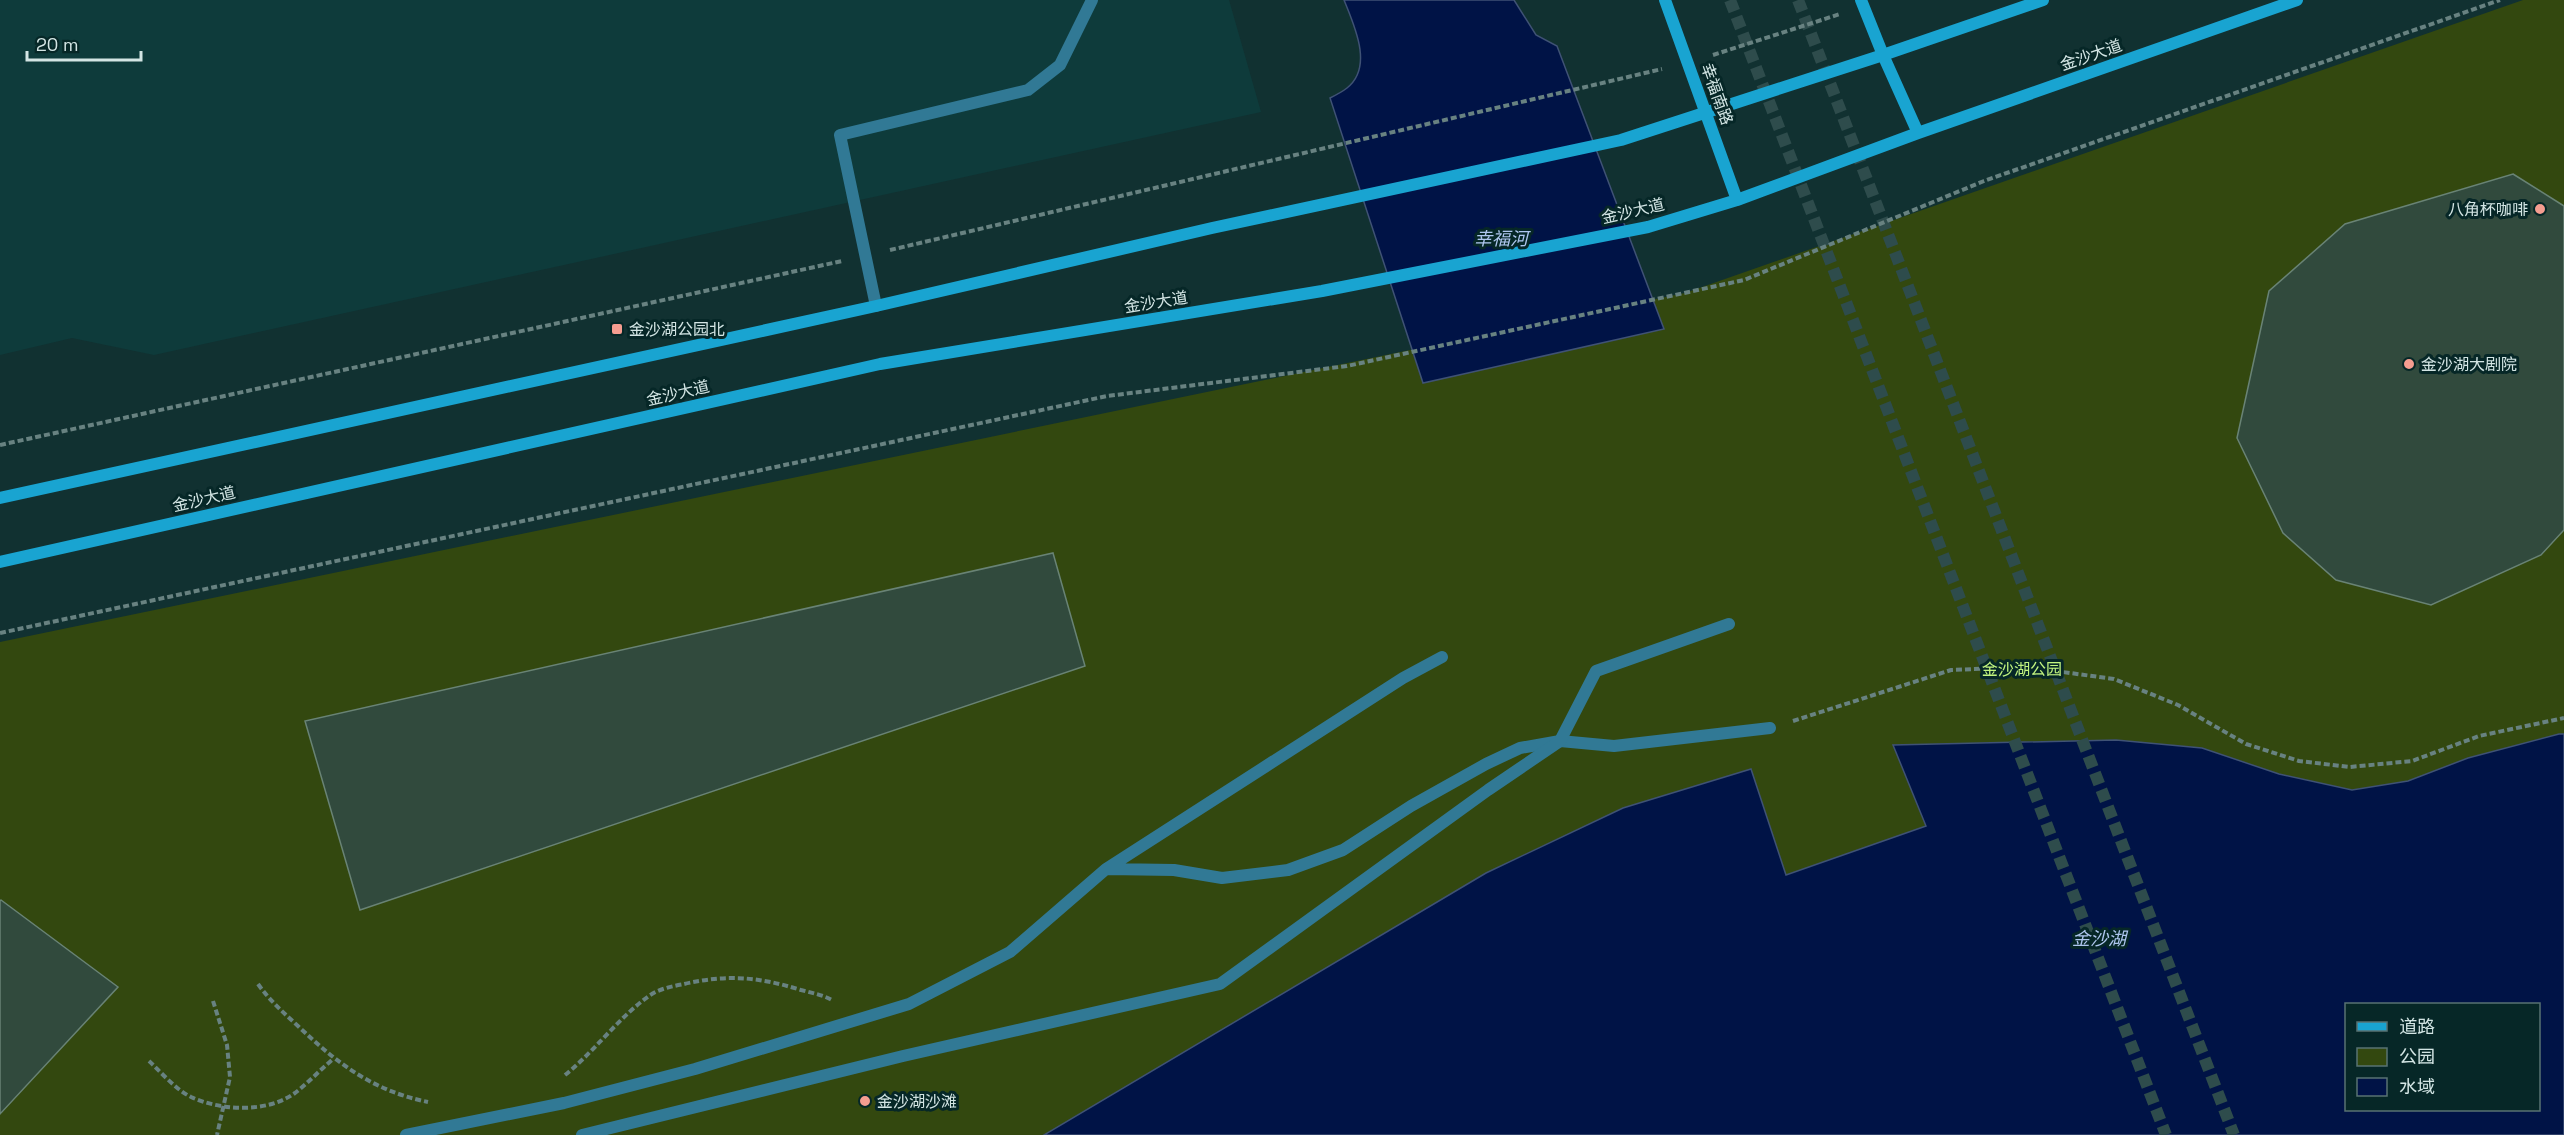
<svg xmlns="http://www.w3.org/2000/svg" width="2564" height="1135" font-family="'Space Grotesk','Noto Sans SC',sans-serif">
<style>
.built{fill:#0e3b3b}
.green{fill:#33480f;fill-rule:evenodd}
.water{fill:#001346;stroke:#3f5275;stroke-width:1.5;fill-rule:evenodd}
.building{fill:#314a3d;stroke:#698375;stroke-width:1.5}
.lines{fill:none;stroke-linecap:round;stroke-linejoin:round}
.secondary-tunnel{stroke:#2e4c4c;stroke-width:12;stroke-dasharray:12 6;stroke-linecap:butt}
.path{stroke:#688281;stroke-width:4;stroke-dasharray:6 3;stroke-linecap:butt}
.lane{stroke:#317995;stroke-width:12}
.street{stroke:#317995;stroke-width:12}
.secondary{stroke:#19a4d1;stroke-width:12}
.poi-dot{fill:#f59d90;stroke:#062727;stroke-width:2}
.labels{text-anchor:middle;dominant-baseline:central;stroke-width:6;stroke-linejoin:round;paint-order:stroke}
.street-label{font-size:16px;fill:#d3e5e4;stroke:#062727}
.poi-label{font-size:16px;fill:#d3e5e4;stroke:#062727;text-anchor:start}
.park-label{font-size:16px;fill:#c2f47f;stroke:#062727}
.water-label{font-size:18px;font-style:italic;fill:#aec6ee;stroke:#062727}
</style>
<rect width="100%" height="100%" fill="#113131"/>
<!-- built -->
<path class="built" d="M0,0H1229L1261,112L154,355L72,338L0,355Z"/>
<!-- green -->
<path class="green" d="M2523,0H2564V1135H0V642L1685,293ZM2346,1004H2538V1110H2346Z"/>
<!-- water -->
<path class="water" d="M1344,0H1514L1536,35L1557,46L1664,329L1423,383L1330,98C1336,95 1342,92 1347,88C1374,67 1354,25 1344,0Z
M2559,734H2564V1135H1044L1486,873L1623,808L1751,769L1786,875L1926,826L1893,745L2116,740L2202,748L2279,774L2352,790L2408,781L2468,758ZM2538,1004V1110H2346V1004Z"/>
<!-- building -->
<path class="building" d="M2513,174L2564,206V530L2541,555L2431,605L2336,580L2283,533L2237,438L2269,291L2345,224Z
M1053,553L1085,666L360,910L305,721Z
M1,900L118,987L0,1114V901Z"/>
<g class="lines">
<!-- secondary-tunnel -->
<path class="secondary-tunnel" d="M1730,0L2166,1135
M1798,0L2234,1135"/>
<!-- path -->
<path class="path" d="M1713,55L1840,14
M890,250L1662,69
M0,445L842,261
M0,633L1107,396L1347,366L1744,280L1984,181L2500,0
M1793,721L1951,670L2026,667L2114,679L2178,705L2246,744L2299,761L2350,767L2412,761L2479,736L2564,718
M258,984C270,1001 284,1013 299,1027C339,1065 374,1091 428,1102
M213,1001L227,1045L230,1077L217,1135
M149,1061C162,1073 175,1089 191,1097C222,1111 267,1113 295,1093C308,1083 320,1070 333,1059
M565,1075C595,1051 618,1018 649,996C658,989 673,986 684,984C728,974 759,977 801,990C812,993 823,995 832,1000"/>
<!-- lane -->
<path class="lane" d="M876,306L840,135L1028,90L1060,65L1092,0
M1107,869L1174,870L1222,878L1288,870L1343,850L1411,806L1486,764L1520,748L1560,741L1614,746L1770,728
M406,1135L564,1103L695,1069L909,1004L1010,952L1106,869L1403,678L1442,657"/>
<!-- street -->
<path class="street" d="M582,1135L903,1056L1220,984L1488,790L1560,741L1596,671L1729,624"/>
<!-- secondary -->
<path class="secondary" d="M1665,0L1737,200
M1861,0L1883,55L1918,133
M0,498L876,306L1212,228L1621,140L1883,55L2043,0
M0,562L880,364L1322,291L1648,227L1737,200L1918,133L2297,0"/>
</g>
<!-- markers -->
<g class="poi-dot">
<circle cx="2540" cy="209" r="6"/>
<rect x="611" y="323" width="12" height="12" rx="3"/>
<circle cx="2409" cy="364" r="6"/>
<circle cx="865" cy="1101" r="6"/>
</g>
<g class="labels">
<!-- street labels -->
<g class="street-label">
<text transform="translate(2091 55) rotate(-19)">金沙大道</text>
<text transform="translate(1717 94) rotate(70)">幸福南路</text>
<text transform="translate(1633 211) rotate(-13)">金沙大道</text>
<text transform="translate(1156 302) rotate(-9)">金沙大道</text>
<text transform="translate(678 393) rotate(-13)">金沙大道</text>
<text transform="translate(204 499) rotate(-13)">金沙大道</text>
</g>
<!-- poi labels -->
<g class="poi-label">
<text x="2528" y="209" text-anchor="end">八角杯咖啡</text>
<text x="629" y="329">金沙湖公园北</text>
<text x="2421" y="364">金沙湖大剧院</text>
<text x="877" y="1101">金沙湖沙滩</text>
</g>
<!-- park labels -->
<g class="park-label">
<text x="2022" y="669">金沙湖公园</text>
</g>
<!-- water labels -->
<g class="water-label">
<text x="1501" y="238">幸福河</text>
<text x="2099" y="938">金沙湖</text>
</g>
</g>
<!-- legend -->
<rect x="2345" y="1003" width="195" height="108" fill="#062727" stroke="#587373" stroke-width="1.5"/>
<rect x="2357" y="1022" width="30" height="9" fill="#19a4d1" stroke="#587373" stroke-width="1.5"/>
<text x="2399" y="1033" font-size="18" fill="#d3e5e4">道路</text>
<rect x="2357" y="1048" width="30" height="18" fill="#33480f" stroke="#587373" stroke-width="1.5"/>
<text x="2399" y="1063" font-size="18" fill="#d3e5e4">公园</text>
<rect x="2357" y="1078" width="30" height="18" fill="#001346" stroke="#587373" stroke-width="1.5"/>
<text x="2399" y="1093" font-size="18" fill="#d3e5e4">水域</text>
<!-- scale -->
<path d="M27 51v9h114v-9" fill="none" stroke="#d3e5e4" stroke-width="3"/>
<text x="36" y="51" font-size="18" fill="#d3e5e4" stroke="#062727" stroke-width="4.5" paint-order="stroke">20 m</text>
</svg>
